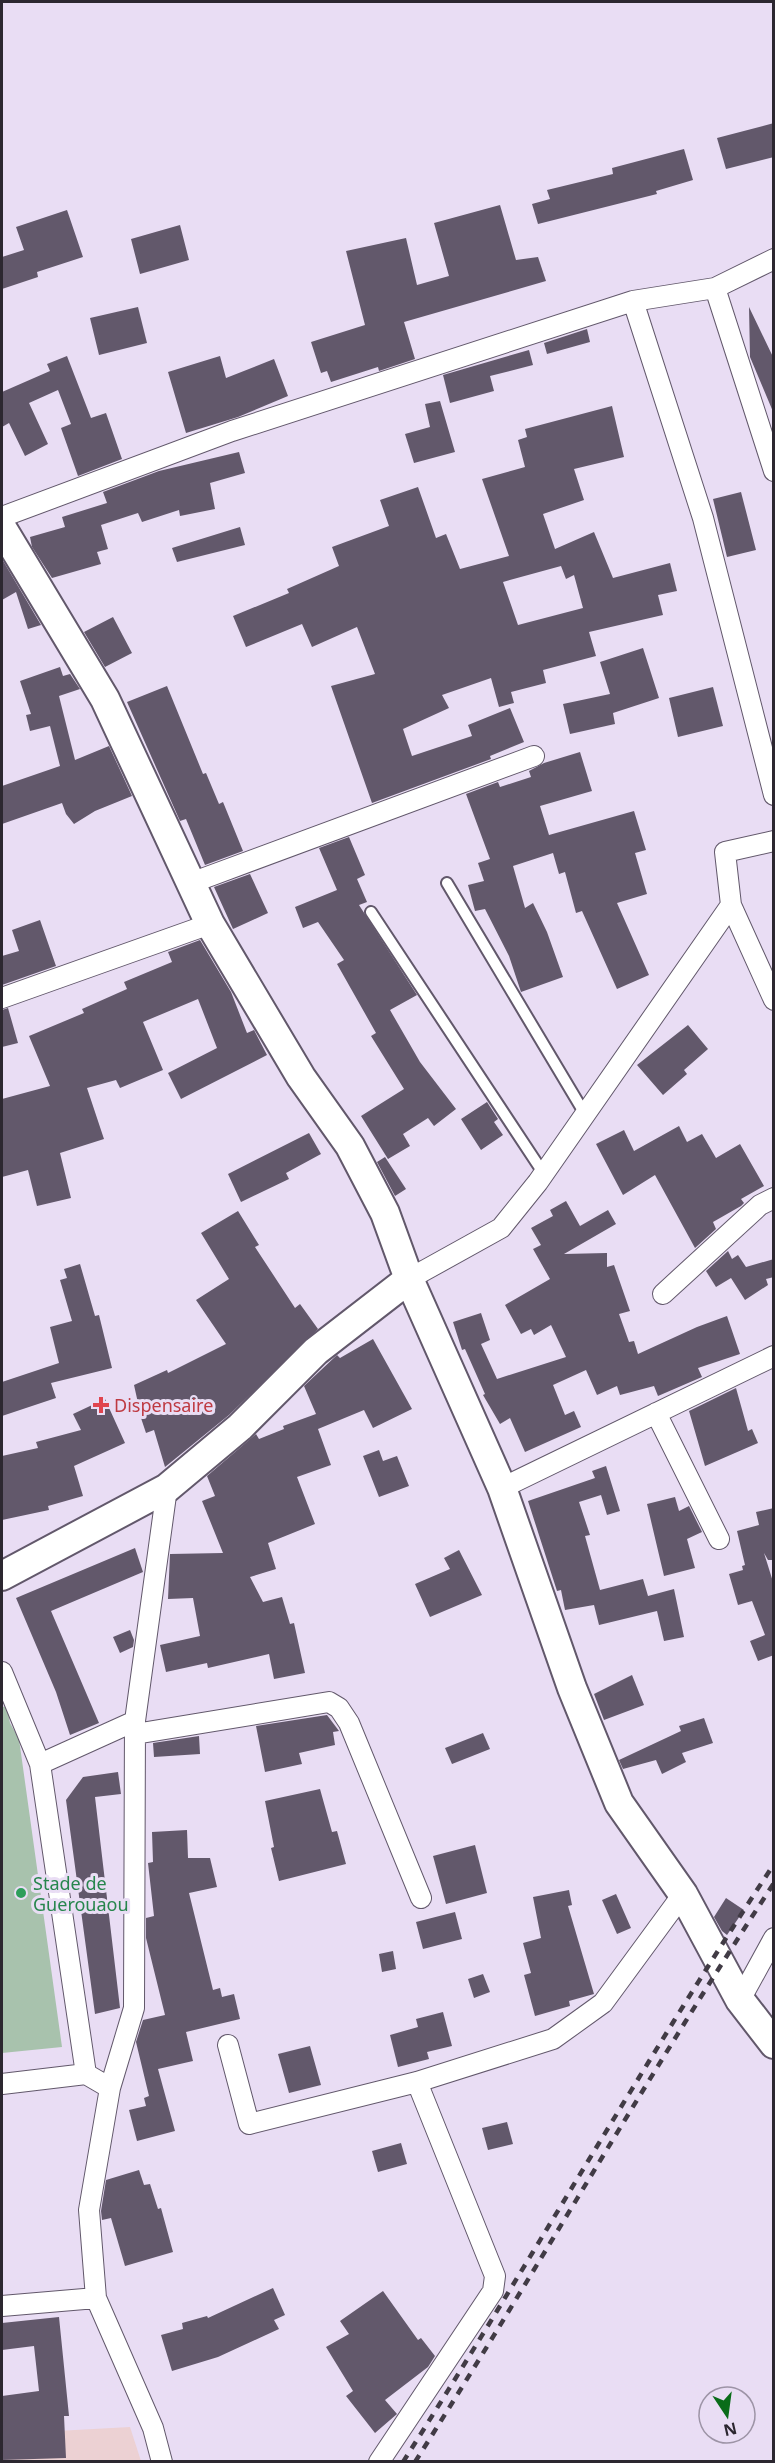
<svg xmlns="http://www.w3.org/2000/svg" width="775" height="2463" font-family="'Noto Sans',sans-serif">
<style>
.education{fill:#ecd1d3}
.green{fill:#a8c2ad}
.building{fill:#62586b;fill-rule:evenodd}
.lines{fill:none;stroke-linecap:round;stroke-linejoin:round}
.lane-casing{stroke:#62586b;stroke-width:14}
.street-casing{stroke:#62586b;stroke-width:22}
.secondary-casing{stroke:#62586b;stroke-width:32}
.lane{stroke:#fff;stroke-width:10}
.street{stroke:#fff;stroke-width:20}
.secondary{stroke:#fff;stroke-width:28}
.rail{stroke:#413b45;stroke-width:4.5;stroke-dasharray:8 8;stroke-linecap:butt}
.health-dot{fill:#e0444e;stroke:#e9ddf4;stroke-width:2}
.leisure-dot{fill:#2e9e5b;stroke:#e9ddf4;stroke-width:2}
.labels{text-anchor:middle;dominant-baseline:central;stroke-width:6;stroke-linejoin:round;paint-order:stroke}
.health-label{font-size:18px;fill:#be3a42;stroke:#e9ddf4;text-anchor:start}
.leisure-label{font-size:18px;fill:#27864d;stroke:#e9ddf4;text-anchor:start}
</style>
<rect width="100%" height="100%" fill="#e9ddf4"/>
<!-- education -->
<path class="education" d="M130,2427L141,2461L2,2462V2434Z"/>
<!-- green -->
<path class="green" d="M7,1706L10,1723L19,1739L62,2047L2,2053V1707Z"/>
<!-- building -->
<path class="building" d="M774,123V157L726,169L717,138Z
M684,149L693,180L656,191L657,194L538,224L532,204L550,199L547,190L613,174L612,168Z
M500,205L516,260L538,257L546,281L404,322L415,359L379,371L378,367L331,382L327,371L321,373L311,342L365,325L346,251L406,238L417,285L449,276L434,223Z
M67,210L83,257L37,272L38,277L2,289V257L24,250L16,227Z
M180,225L189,260L140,274L131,239Z
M138,307L147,343L99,355L90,318Z
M749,307L774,359V414L750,357Z
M587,329L590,342L547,354L544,343Z
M529,350L533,365L490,376L494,391L450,403L443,375Z
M67,356L91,418L106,413L122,459L78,476L61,428L71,424L58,390L29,403L48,444L25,456L9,423L2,427V392L50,371L47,364Z
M220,356L226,378L274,359L288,396L238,417L186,433L168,372Z
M440,401L455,452L414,463L405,434L430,427L425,404Z
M612,406L624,457L574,469L584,500L543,514L555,549L594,532L613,578L670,563L677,591L658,595L663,615L589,632L596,656L543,670L546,683L511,692L514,703L499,707L491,678L442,695L449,708L403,729L412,756L472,736L468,725L510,708L524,742L490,756L491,759L372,803L331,686L375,674L357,627L312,647L302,624L246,647L233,616L289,593L287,589L339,566L332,547L389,526L380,500L418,487L436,538L446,534L460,569L509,556L482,479L525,467L518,440L527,437L525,429ZM561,566L566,579L574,575L583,608L518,625L503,582Z
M239,452L245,473L210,483L215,509L180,516L179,510L142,522L138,513L101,525L108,549L97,552L101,564L52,578L32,547L30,537L65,527L62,517L107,503L103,492L159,471Z
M741,492L756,550L727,557L713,499Z
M240,527L245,545L177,562L172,548Z
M2,559L41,625L28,629L16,592L2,600Z
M113,617L132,653L105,667L84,632Z
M643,648L659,698L613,713L615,724L570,734L563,704L610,694L600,662Z
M60,667L63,676L70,674L80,689L59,696L75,760L109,746L132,796L95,811L74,824L66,814L62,803L2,824V786L60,766L50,726L30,731L26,715L31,714L20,681Z
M167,686L203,774L206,773L219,804L223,802L243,851L205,865L186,819L180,821L127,702Z
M713,687L723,726L678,737L669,698Z
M580,752L592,791L540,806L549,835L634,811L646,850L635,853L647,894L617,903L649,975L617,989L582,911L576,913L565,872L559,874L553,853L513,866L525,908L533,903L547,932L563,977L521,992L509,956L485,909L475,911L468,885L484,881L478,863L490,859L466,794L498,782L500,787L531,777L529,771L544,763Z
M349,837L365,875L357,879L367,902L359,905L417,995L390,1010L420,1062L456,1109L434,1126L428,1118L403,1134L410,1146L388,1159L361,1116L404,1089L371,1036L376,1033L337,964L344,960L318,922L303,928L295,907L337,890L319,848Z
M250,874L268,913L233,929L214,887Z
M40,920L56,966L2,985V956L19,951L12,930Z
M200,940L231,992L247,1033L254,1030L267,1055L181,1099L168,1073L217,1048L198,999L143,1022L163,1070L120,1088L116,1080L87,1088L104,1139L60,1153L71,1198L37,1206L28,1170L2,1177V1099L50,1086L29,1036L84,1013L82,1009L127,989L124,982L172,962L168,952Z
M8,1008L18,1043L2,1047V1010Z
M688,1025L708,1049L684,1070L687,1074L663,1095L637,1065Z
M487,1102L498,1119L494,1122L503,1135L481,1150L461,1119Z
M679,1126L687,1142L702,1134L716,1158L740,1144L764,1186L741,1199L744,1203L741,1206L713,1222L716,1229L695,1248L655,1175L623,1195L596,1144L624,1130L634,1151Z
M309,1133L321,1154L286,1173L289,1179L241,1202L228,1174Z
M385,1157L406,1189L395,1196L377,1162Z
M566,1201L580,1226L608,1210L616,1224L564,1254L607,1253V1267L614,1265L630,1311L619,1314L629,1342L634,1341L638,1354L697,1327L727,1316L740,1354L698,1368L702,1377L658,1396L654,1386L620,1395L617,1386L597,1395L586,1370L553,1385L565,1415L574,1411L581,1427L525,1452L510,1418L500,1424L483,1395L485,1394L465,1349L462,1350L453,1322L481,1313L490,1340L481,1344L497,1379L566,1357L551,1325L534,1335L531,1329L521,1334L505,1305L550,1279L533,1249L541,1245L531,1228L553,1216L550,1210Z
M238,1211L259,1245L255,1247L295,1308L300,1304L318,1329L229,1415L165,1467L154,1430L146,1433L136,1403H138L134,1385L167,1370L168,1373L226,1344L196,1300L229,1279L201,1233Z
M728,1251L732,1259L738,1255L746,1267L774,1259V1277L766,1279L768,1285L745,1300L731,1278L716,1287L706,1271Z
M80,1264L95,1316L99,1315L112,1368L51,1383L56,1398L2,1416V1382L59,1363L50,1327L72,1321L60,1280L67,1278L64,1269Z
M373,1339L412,1409L373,1428L364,1410L318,1429L331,1465L297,1477L315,1524L268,1543L276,1569L250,1577L263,1602L282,1597L290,1624L294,1623L305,1673L274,1679L269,1654L208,1668L207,1663L166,1672L160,1645L200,1636L193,1598L168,1599L170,1554L223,1553L202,1501L215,1496L207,1476L256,1434L259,1439L284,1429L283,1426L316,1414L304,1386L337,1355L340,1358Z
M736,1388L748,1431L752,1429L758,1443L705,1466L689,1411Z
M105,1399L125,1443L74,1466L83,1496L48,1506L49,1510L2,1520V1456L38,1448L36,1442L81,1430L73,1414Z
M379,1450L383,1461L397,1456L409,1486L379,1497L363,1456Z
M606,1466L620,1511L607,1515L601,1495L579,1502L590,1535L585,1536L600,1590L643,1579L648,1596L674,1589L684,1637L664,1641L657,1611L599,1625L594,1605L565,1610L561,1590L557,1591L528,1501L595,1478L592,1471Z
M675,1497L679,1511L689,1506L702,1532L687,1539L695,1568L664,1576L647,1504Z
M774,1508V1560H768L764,1553L774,1585V1655L758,1661L750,1641L765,1635L752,1601L738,1605L729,1574L743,1570L742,1566L745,1565L737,1531L759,1525L756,1512Z
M135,1548L143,1572L51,1611L99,1723L70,1735L56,1692L16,1598Z
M459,1550L482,1595L430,1617L415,1584L450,1569L444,1558Z
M130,1630L134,1640L133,1647L120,1653L113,1637Z
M632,1675L644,1705L604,1720L594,1694Z
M327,1715L339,1731L333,1732L335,1745L299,1753L302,1764L265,1772L256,1726Z
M704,1718L713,1743L682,1753L686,1762L662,1774L656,1760L623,1769L619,1760L681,1731L679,1726Z
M483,1733L490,1749L452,1764L445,1748Z
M199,1736L200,1754L154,1757L153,1743Z
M118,1772L121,1794L95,1797L120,2008L95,2014L66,1800L83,1777Z
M320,1789L332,1832L337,1831L346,1864L279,1881L271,1848L274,1847L265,1801Z
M187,1830L188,1858H210L217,1887L189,1893L213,1990L220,1988L222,1997L234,1994L240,2019L186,2032L193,2061L158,2069L175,2131L137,2141L129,2110L146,2106L144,2098L149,2096L136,2042L143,2020L165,2015L146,1938V1918L154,1916L148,1863L153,1862L152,1832Z
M475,1845L487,1893L446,1904L433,1856Z
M569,1890L572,1905L568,1906L594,1994L569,2001L570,2006L535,2016L524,1975L531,1973L523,1943L541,1938L533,1897Z
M616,1894L631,1928L617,1934L602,1900Z
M726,1898L744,1910L727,1935L722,1931L714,1917Z
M455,1912L462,1939L423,1949L416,1922Z
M393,1951L396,1969L382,1972L379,1954Z
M483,1974L490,1992L474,1998L468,1979Z
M443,2012L452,2046L427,2052L429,2059L398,2067L390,2035L418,2027L416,2019Z
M310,2046L321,2085L289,2093L278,2054Z
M507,2122L513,2144L488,2150L482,2128Z
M401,2143L407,2164L378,2172L372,2151Z
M139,2170L144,2185L150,2184L158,2209L161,2208L173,2252L125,2266L111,2218L102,2220L101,2211L106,2180Z
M273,2288L285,2315L274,2320L279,2329L218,2357L172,2371L161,2335L183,2329L182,2323L207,2316L208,2318Z
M383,2291L418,2340L421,2338L435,2356L428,2367L385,2400L397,2414L375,2433L346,2396L353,2391L326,2347L349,2334L340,2321Z
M59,2317L69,2416H64L66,2458L2,2460V2396L39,2391L34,2346L2,2350V2323Z"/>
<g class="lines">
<defs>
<path id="lane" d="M447,883L585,1114
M371,912L544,1174"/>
<path id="street" d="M715,288L774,471
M633,301L703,518L774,795
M2,517L232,431L633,301L715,288L774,259
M774,841L725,852L731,905L774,1000
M191,883L534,756
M2,998L210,924
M409,1279L501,1228L538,1182L731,905
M663,1294L760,1205L774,1198
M656,1413L719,1539
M502,1488L774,1356
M2,1672L40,1764L86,2074
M135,1734L329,1702L339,1708L349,1723L421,1898
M40,1764L135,1721
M740,2000L774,1938
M228,2045L249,2124L417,2082L553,2039L603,2003L683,1894
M2,2084L86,2074L110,2088
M2,2306L96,2298
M162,2462L153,2428L96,2298L89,2210L110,2088L134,2008L135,1721L167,1488
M379,2462L493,2291L495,2276L417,2082"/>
<path id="secondary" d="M2,528L105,699L210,924L301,1077L350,1146L385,1213L409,1279L502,1488L572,1688L619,1803L683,1894L740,2000L774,2044
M2,1576L167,1488L240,1427L316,1351L409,1279"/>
</defs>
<!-- lane casing -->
<use href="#lane" class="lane-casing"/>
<!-- street casing -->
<use href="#street" class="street-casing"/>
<!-- secondary casing -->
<use href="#secondary" class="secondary-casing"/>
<!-- lane -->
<use href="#lane" class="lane"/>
<!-- street -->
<use href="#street" class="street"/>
<!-- secondary -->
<use href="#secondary" class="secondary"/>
<!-- rail -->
<path class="rail" d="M403,2462C529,2264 645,2060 774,1864
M415,2462C537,2270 649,2073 774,1883"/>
</g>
<!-- markers -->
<path class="health-dot" d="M98 1396h6v6h6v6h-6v6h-6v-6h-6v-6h6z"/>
<circle class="leisure-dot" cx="21" cy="1893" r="6"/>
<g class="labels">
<!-- health labels -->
<g class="health-label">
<text x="114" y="1405">Dispensaire</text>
</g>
<!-- leisure labels -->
<g class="leisure-label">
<text x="33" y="1883">Stade de<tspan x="33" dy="21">Guerouaou</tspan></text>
</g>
</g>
<!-- border -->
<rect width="775" height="2463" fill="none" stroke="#2c2730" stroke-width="6"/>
<!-- north arrow -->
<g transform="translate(727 2415) rotate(167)"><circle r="28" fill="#e9ddf4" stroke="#9d94a6" stroke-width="1.5"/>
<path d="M0-4.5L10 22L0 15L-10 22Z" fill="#0a6c19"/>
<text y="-9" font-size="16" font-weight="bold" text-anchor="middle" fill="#2c2730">N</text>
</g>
</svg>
